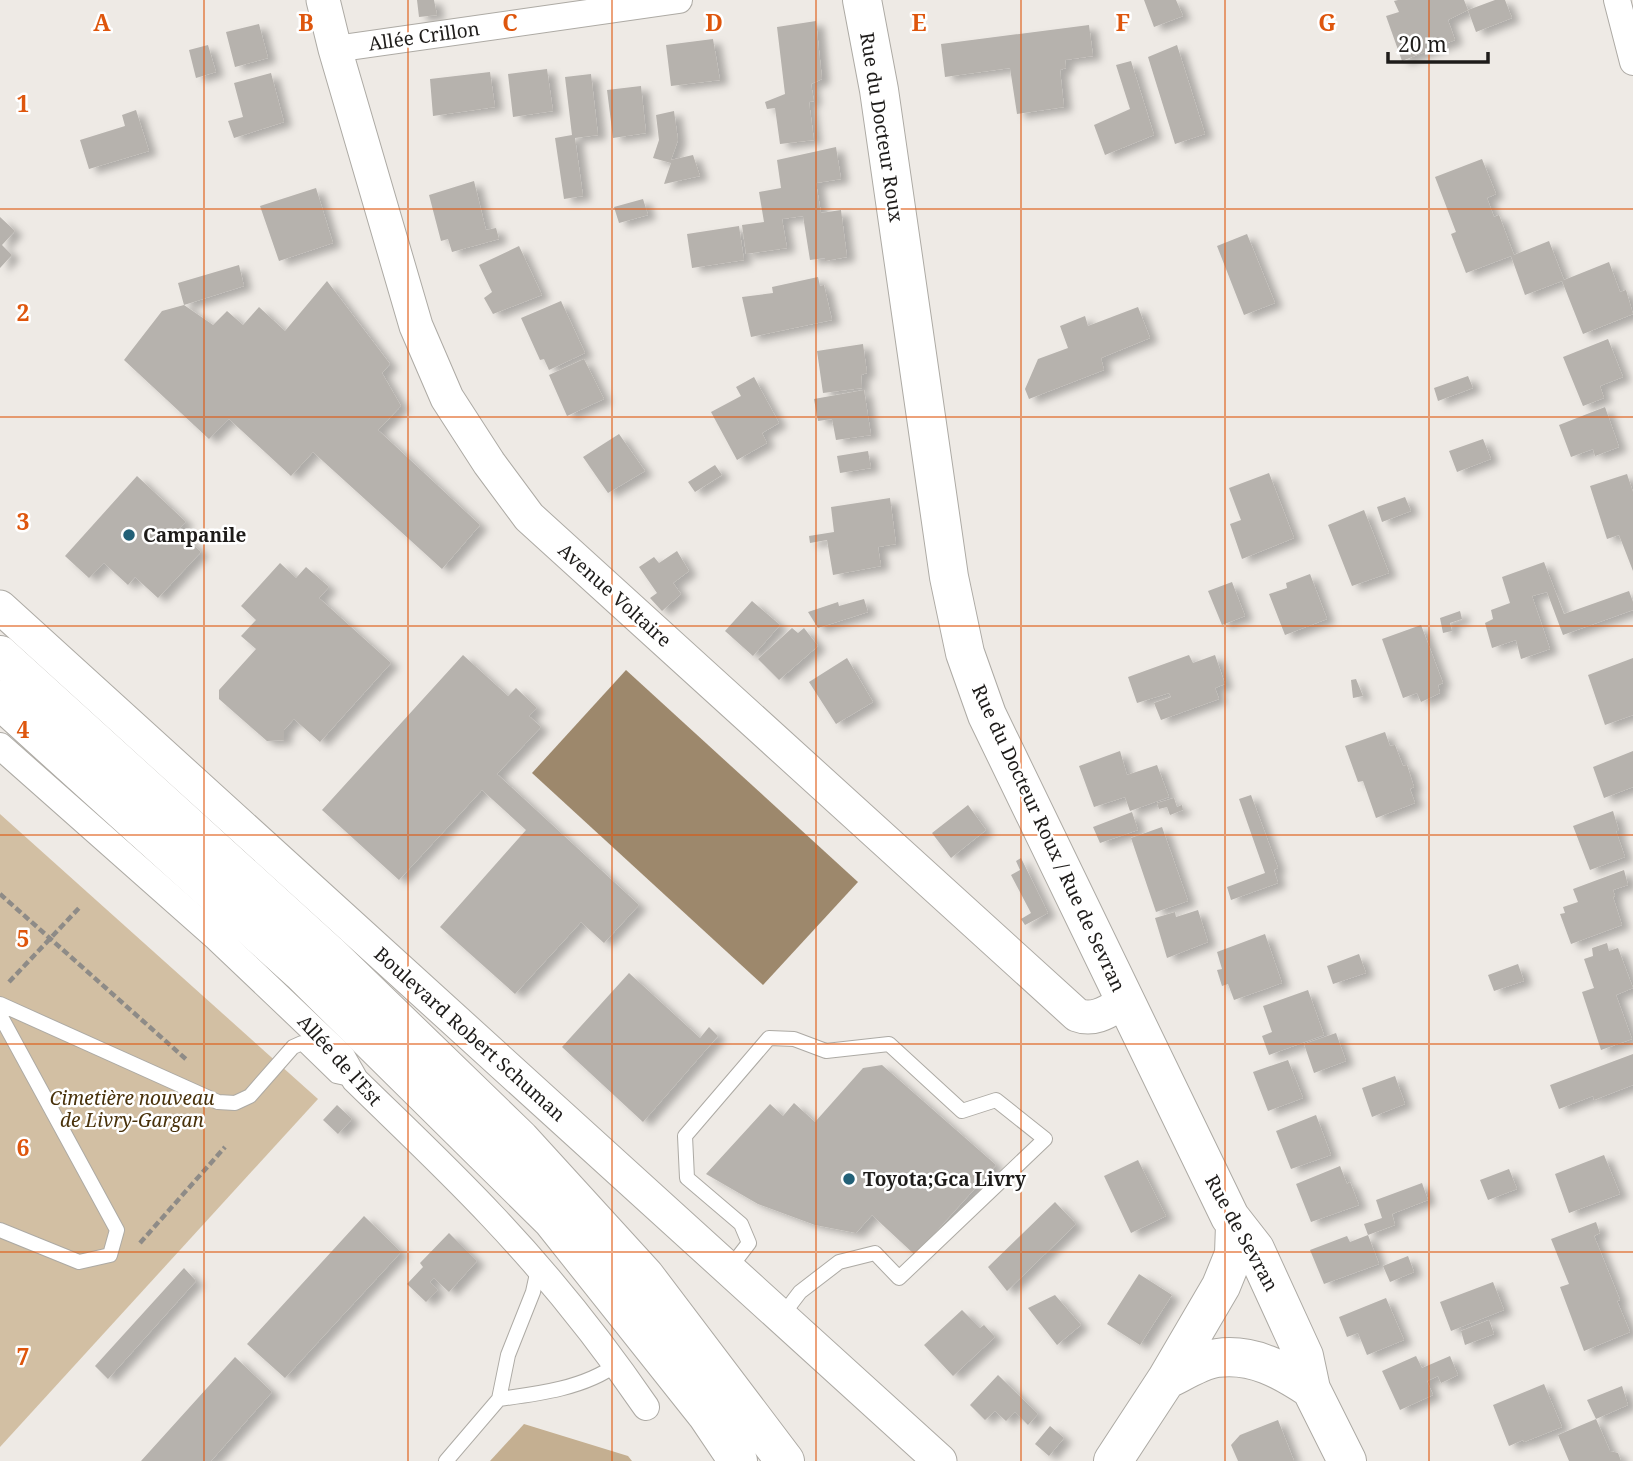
<svg xmlns="http://www.w3.org/2000/svg" width="1633" height="1461" font-family="'Noto Serif',serif">
<style>
.green{fill:#d2bfa3}
.forest{fill:#c4af91}
.water{fill:#9d886c}
.building{fill:#b6b2ad;filter:url(#shadow)}
.lines{fill:none;stroke-linecap:round;stroke-linejoin:round}
.service-casing{stroke:#adaaa4;stroke-width:16}
.minor-casing{stroke:#adaaa4;stroke-width:28}
.tertiary-casing{stroke:#adaaa4;stroke-width:35}
.secondary-casing{stroke:#adaaa4;stroke-width:40}
.trunk-casing{stroke:#adaaa4;stroke-width:40}
.path{stroke:#8e8b87;stroke-width:4.5;stroke-dasharray:7 3.5;stroke-linecap:butt}
.service{stroke:#fff;stroke-width:14}
.minor{stroke:#fff;stroke-width:26}
.tertiary{stroke:#fff;stroke-width:33}
.secondary{stroke:#fff;stroke-width:38}
.trunk{stroke:#fff;stroke-width:38}
.grid{fill:none;stroke:#de560d;stroke-width:2;stroke-opacity:0.55}
.poi-dot{fill:#226077;stroke:#fff;stroke-width:2.5}
.labels{text-anchor:middle;dominant-baseline:central;stroke-width:5;stroke-linejoin:round;paint-order:stroke}
.street-label{font-size:19px;fill:#1e1c1a;stroke:#fff}
.poi-label{font-size:19px;font-weight:bold;fill:#1e1c1a;stroke:#fff;text-anchor:start}
.park-label{font-size:19px;font-style:italic;fill:#48310a;stroke:#fff}
.grid-label{font-size:23px;text-anchor:middle;font-weight:bold;fill:#de560d;stroke:#fff;stroke-width:5;stroke-linejoin:round;paint-order:stroke}
</style>
<defs>
<filter id="shadow"><feDropShadow dx="8" dy="4.5" stdDeviation="3.5" flood-color="#0004"/></filter>
</defs>
<rect width="100%" height="100%" fill="#eeeae5"/>
<!-- green -->
<path class="green" d="M0,814L318,1099L0,1447Z"/>
<!-- forest -->
<path class="forest" d="M524,1424L628,1456L632,1461H490Z"/>
<!-- water -->
<path class="water" d="M626,670L858,882L763,985L532,773Z"/>
<!-- building -->
<path class="building" d="M417,0H434L437,15L419,17Z
M1144,0H1176L1183,16L1154,27Z
M1398,0H1464L1468,10L1448,20L1455,40L1402,61L1386,16L1399,12L1394,1Z
M1495,0H1505L1512,18L1476,32L1468,10Z
M816,21L822,79L811,84L814,101L809,102L814,140L780,144L775,108L767,109L765,102L785,94L777,27Z
M259,24L268,58L235,67L226,32Z
M1089,25L1093,56L1065,60L1066,68L1060,70L1064,107L1017,114L1010,68L945,77L941,44Z
M713,39L720,80L671,86L666,45Z
M208,45L216,72L196,78L189,50Z
M1177,45L1205,134L1175,144L1148,57Z
M1131,61L1154,135L1105,155L1094,125L1130,109L1116,65Z
M547,69L553,111L513,117L508,74Z
M490,72L495,107L433,116L430,79Z
M271,73L284,122L234,138L228,121L243,117L234,83Z
M591,74L598,135L575,138L583,196L564,199L555,138L572,135L565,77Z
M641,86L646,133L613,138L607,90Z
M136,110L149,151L89,169L80,140L125,126L122,115Z
M674,111L678,140L671,160L693,155L700,176L664,184L671,163L653,158L659,140L656,115Z
M836,147L841,179L816,183L821,213L841,210L847,257L825,261V258L810,260L803,216L782,219L787,248L746,254L742,225L764,222L759,192L781,188L777,160Z
M1482,159L1496,194L1487,198L1494,217L1499,215L1514,255L1549,241L1564,280L1609,262L1620,292L1626,290L1633,314L1583,334L1562,281L1525,295L1511,256L1466,273L1451,234L1456,232L1435,177Z
M474,181L486,230L496,228L499,239L452,252L448,239L441,241L429,195Z
M316,188L333,243L279,261L260,206Z
M643,199L648,215L619,223L614,207Z
M0,217L15,231L2,245L12,255L0,268Z
M739,226L744,260L692,268L687,234Z
M1247,234L1275,303L1244,315L1217,246Z
M519,246L542,295L493,314L484,298L492,292L479,265Z
M239,265L244,286L184,305L178,283Z
M818,277L820,286L824,285L832,320L751,337L742,297L773,293L772,287Z
M327,281L390,364L382,373L401,406L378,430L480,525L442,569L313,452L291,476L229,419L209,439L124,360L162,311L184,305L213,325L227,311L243,325L259,307L285,331Z
M561,301L585,353L549,370L544,359L540,360L521,318Z
M1138,307L1150,338L1101,358L1104,370L1029,399L1025,389L1038,359L1068,348L1060,326L1085,316L1088,326Z
M1608,339L1623,377L1600,386L1604,398L1583,406L1563,357Z
M863,344L867,373L861,375L862,388L823,393L817,351Z
M584,359L604,399L567,416L549,375Z
M1468,376L1473,388L1438,401L1434,388Z
M754,377L779,423L762,433L767,443L737,460L711,412L741,396L736,387Z
M864,390L871,435L836,440L832,419L818,421L814,399Z
M1605,407L1619,447L1595,456L1593,449L1571,457L1559,425Z
M619,434L645,471L608,493L583,457Z
M1483,439L1491,459L1457,472L1449,451Z
M868,451L871,468L840,473L837,456Z
M715,465L722,475L695,492L688,482Z
M1269,473L1294,538L1242,559L1230,524L1241,520L1229,488Z
M1627,474L1633,492V571L1619,535L1607,539L1590,486Z
M137,476L186,522L178,530L201,552L158,598L135,577L128,585L104,563L89,578L65,556Z
M1405,497L1411,511L1382,522L1377,507Z
M890,498L896,544L878,547L881,566L833,575L827,540L810,543L809,536L834,532L831,507Z
M1364,510L1389,573L1352,586L1328,525Z
M677,551L689,571L673,583L681,594L662,611L650,598L657,593L639,567L654,557L659,563Z
M1544,562L1564,614L1629,591L1633,602V610L1563,635L1547,592L1532,596L1550,649L1521,659L1516,640L1492,648L1485,623L1493,619L1491,610L1510,603L1502,577Z
M280,563L296,578L306,567L329,587L319,598L391,663L320,742L294,719L284,730V740L267,741L219,699V690L256,649L241,636L256,620L241,606Z
M1310,574L1327,619L1285,635L1269,594L1287,588L1286,583Z
M1232,582L1245,616L1222,625L1208,591Z
M864,599L868,612L818,628L808,612L838,602L839,606Z
M752,601L780,625L753,656L725,631Z
M1460,611L1462,619L1450,623L1452,631L1443,633L1440,618Z
M1421,625L1443,683L1438,685L1440,693L1421,702L1417,693L1403,698L1382,639Z
M792,628L798,633L804,628L818,646L779,680L758,659Z
M463,655L508,696L516,688L537,708L529,716L541,727L497,774L639,905L604,943L581,922L515,994L440,927L526,830L482,790L399,880L322,810Z
M1189,655L1193,663L1215,655L1225,684L1215,688L1219,699L1161,720L1154,703L1171,697L1169,693L1137,703L1128,677Z
M847,658L873,702L836,724L809,682Z
M1633,658V715L1605,725L1588,675Z
M1356,679L1363,696L1353,698L1351,680Z
M1385,732L1390,746L1395,745L1403,766L1407,765L1414,787L1410,789L1415,803L1376,818L1363,781L1358,782L1345,746Z
M1120,751L1127,775L1157,765L1169,797L1130,811L1125,797L1094,807L1079,766Z
M1633,751V787L1604,798L1593,767Z
M1251,795L1278,868L1274,870L1278,883L1231,900L1227,887L1265,873L1239,799Z
M1174,798L1177,807L1182,805L1183,810L1170,815L1167,807L1159,809L1157,803Z
M968,805L986,830L951,858L932,833Z
M1613,811L1619,831H1616L1625,857L1590,870L1573,826Z
M1132,812L1138,830L1100,843L1093,827Z
M1162,827L1188,901L1156,912L1131,838Z
M1021,858L1048,913L1025,925L1021,919L1031,913L1011,875L1020,870L1016,861Z
M1624,870L1628,885L1613,890L1615,896L1613,897L1622,925L1571,944L1560,914L1565,913L1563,907L1578,902L1573,889Z
M1198,910L1208,942L1167,958L1155,918L1175,912L1176,917Z
M1265,934L1282,983L1234,1000L1228,984L1222,986L1217,970L1222,969L1217,952Z
M1607,943L1609,951L1618,948L1633,988L1616,995L1632,1039L1601,1050L1582,992L1594,988L1584,959L1593,956L1592,948Z
M1359,954L1366,973L1333,984L1327,966Z
M1518,964L1524,981L1494,991L1488,975Z
M629,973L700,1038L709,1027L718,1036L643,1122L562,1047Z
M1308,990L1324,1035L1269,1055L1262,1036L1272,1032L1263,1006Z
M1336,1033L1346,1061L1314,1073L1304,1044Z
M1633,1054V1085L1594,1100L1593,1096L1559,1109L1550,1085Z
M1288,1060L1303,1098L1268,1111L1253,1072Z
M882,1065L996,1165L915,1255L872,1215L856,1233L815,1225L758,1204L706,1174L770,1104L783,1116L794,1103L815,1122L863,1068Z
M1395,1076L1405,1104L1372,1117L1362,1088Z
M337,1105L352,1119L338,1134L323,1120Z
M1316,1115L1331,1155L1291,1169L1276,1131Z
M1604,1155L1620,1194L1569,1213L1555,1174Z
M1138,1160L1166,1216L1131,1233L1104,1176Z
M1340,1166L1347,1184L1350,1182L1359,1205L1311,1222L1296,1184Z
M1509,1169L1517,1189L1488,1200L1480,1180Z
M1422,1183L1428,1200L1392,1214L1395,1225L1368,1235L1364,1224L1382,1218L1376,1200Z
M1055,1202L1076,1224L1007,1291L988,1267Z
M364,1216L401,1252L285,1378L247,1344Z
M1596,1222L1600,1233L1594,1236L1620,1300L1617,1301L1630,1332L1584,1351L1560,1287L1569,1284L1551,1239Z
M449,1233L477,1261L449,1292L434,1278L430,1282L438,1290L426,1302L407,1284L423,1267L420,1263Z
M1368,1235L1379,1264L1324,1284L1310,1250L1347,1236L1350,1242Z
M1408,1256L1414,1272L1390,1282L1383,1266Z
M184,1268L196,1281L108,1379L95,1366Z
M1139,1274L1172,1295L1140,1345L1107,1324Z
M1493,1282L1504,1310L1451,1331L1440,1302Z
M1055,1295L1081,1325L1057,1345L1028,1308Z
M1386,1298L1404,1340L1367,1355L1358,1333L1347,1337L1339,1317Z
M962,1310L980,1328L984,1325L995,1337L953,1376L924,1345Z
M1489,1320L1494,1334L1465,1345L1461,1331Z
M1416,1356L1422,1368L1450,1356L1458,1375L1441,1383L1438,1376L1427,1381L1433,1395L1400,1410L1382,1371Z
M235,1357L272,1392L211,1461H141Z
M998,1375L1038,1414L1028,1425L1015,1412L1006,1421L995,1411L985,1420L970,1405Z
M1544,1384L1562,1427L1524,1442L1523,1440L1509,1446L1493,1405Z
M1622,1386L1628,1405L1596,1419L1610,1451L1618,1453L1621,1461H1569L1558,1435L1596,1419L1587,1400Z
M1278,1420L1294,1461H1238L1231,1445L1240,1435Z
M1050,1426L1064,1438L1049,1456L1035,1444Z"/>
<g class="lines">
<defs>
<path id="service" d="M0,1004L218,1102L235,1103L250,1096L293,1047L302,1043L336,1076L354,1080
M0,1015L117,1230L110,1255L79,1262L0,1230
M729,1269L749,1243L741,1224L687,1178L685,1136L769,1038L794,1039L826,1051L889,1044L962,1111L996,1100L1045,1139L899,1278L875,1253L839,1262L800,1292L781,1317
M499,1399C538,1394 585,1388 617,1364
M446,1461L499,1399L508,1355L533,1292L538,1269"/>
<path id="minor" d="M1617,0L1633,62
M335,49L679,0
M0,746L217,938L342,1057L355,1080C401,1125 448,1169 492,1216C548,1275 600,1340 646,1407"/>
<path id="tertiary" d="M323,0L335,49L416,326L447,398L489,463L529,517L1077,1015C1095,1022 1110,1010 1126,1001
M0,607L940,1461"/>
<path id="secondary" d="M862,0L879,90L949,577L965,653L987,715L1230,1217L1255,1249L1304,1356L1311,1389L1347,1461
M1166,1380C1181,1373 1201,1360 1217,1358C1253,1353 1282,1370 1311,1389
M1113,1461L1166,1380L1221,1286L1234,1254L1235,1225"/>
<path id="trunk" d="M0,655L328,953L520,1139L645,1276L785,1461
M0,700L303,974L552,1220L707,1415L738,1461"/>
</defs>
<!-- service casing -->
<use href="#service" class="service-casing"/>
<!-- minor casing -->
<use href="#minor" class="minor-casing"/>
<!-- tertiary casing -->
<use href="#tertiary" class="tertiary-casing"/>
<!-- secondary casing -->
<use href="#secondary" class="secondary-casing"/>
<!-- trunk casing -->
<use href="#trunk" class="trunk-casing"/>
<!-- path -->
<path class="path" d="M0,894L188,1061
M9,982L80,907
M140,1243L225,1147"/>
<!-- service -->
<use href="#service" class="service"/>
<!-- minor -->
<use href="#minor" class="minor"/>
<!-- tertiary -->
<use href="#tertiary" class="tertiary"/>
<!-- secondary -->
<use href="#secondary" class="secondary"/>
<!-- trunk -->
<use href="#trunk" class="trunk"/>
</g>
<!-- grid -->
<path class="grid" d="M204,0V1461M408,0V1461M612,0V1461M816,0V1461M1021,0V1461M1225,0V1461M1429,0V1461M0,209H1633M0,417H1633M0,626H1633M0,835H1633M0,1044H1633M0,1252H1633"/>
<!-- markers -->
<g class="poi-dot">
<circle cx="129" cy="535" r="7"/>
<circle cx="849" cy="1179" r="7"/>
</g>
<g class="labels">
<!-- street labels -->
<g class="street-label">
<text transform="translate(424 36) rotate(-8)">Allée Crillon</text>
<text transform="translate(882 127) rotate(81)">Rue du Docteur Roux</text>
<text transform="translate(615 595) rotate(42)">Avenue Voltaire</text>
<text transform="translate(1049 838) rotate(65)">Rue du Docteur Roux / Rue de Sevran</text>
<text transform="translate(470 1034) rotate(42)">Boulevard Robert Schuman</text>
<text transform="translate(340 1060) rotate(48)">Allée de l'Est</text>
<text transform="translate(1242 1233) rotate(61)">Rue de Sevran</text>
</g>
<!-- poi labels -->
<g class="poi-label">
<text x="143" y="535">Campanile</text>
<text x="863" y="1179">Toyota;Gca Livry</text>
</g>
<!-- park labels -->
<g class="park-label">
<text x="132" y="1098">Cimetière nouveau<tspan x="132" dy="22">de Livry-Gargan</tspan></text>
</g>
</g>
<g class="grid-label">
<text x="102" y="31">A</text>
<text x="306" y="31">B</text>
<text x="510" y="31">C</text>
<text x="714" y="31">D</text>
<text x="919" y="31">E</text>
<text x="1123" y="31">F</text>
<text x="1327" y="31">G</text>
<text x="23" y="112">1</text>
<text x="23" y="321">2</text>
<text x="23" y="530">3</text>
<text x="23" y="738">4</text>
<text x="23" y="947">5</text>
<text x="23" y="1156">6</text>
<text x="23" y="1365">7</text>
</g>
<!-- scale -->
<path d="M1388 52v10h100v-10" fill="none" stroke="#1e1c1a" stroke-width="3.5"/>
<text x="1398" y="52" font-size="21" fill="#1e1c1a" stroke="#ffffff" stroke-width="5" paint-order="stroke">20 m</text>
</svg>
